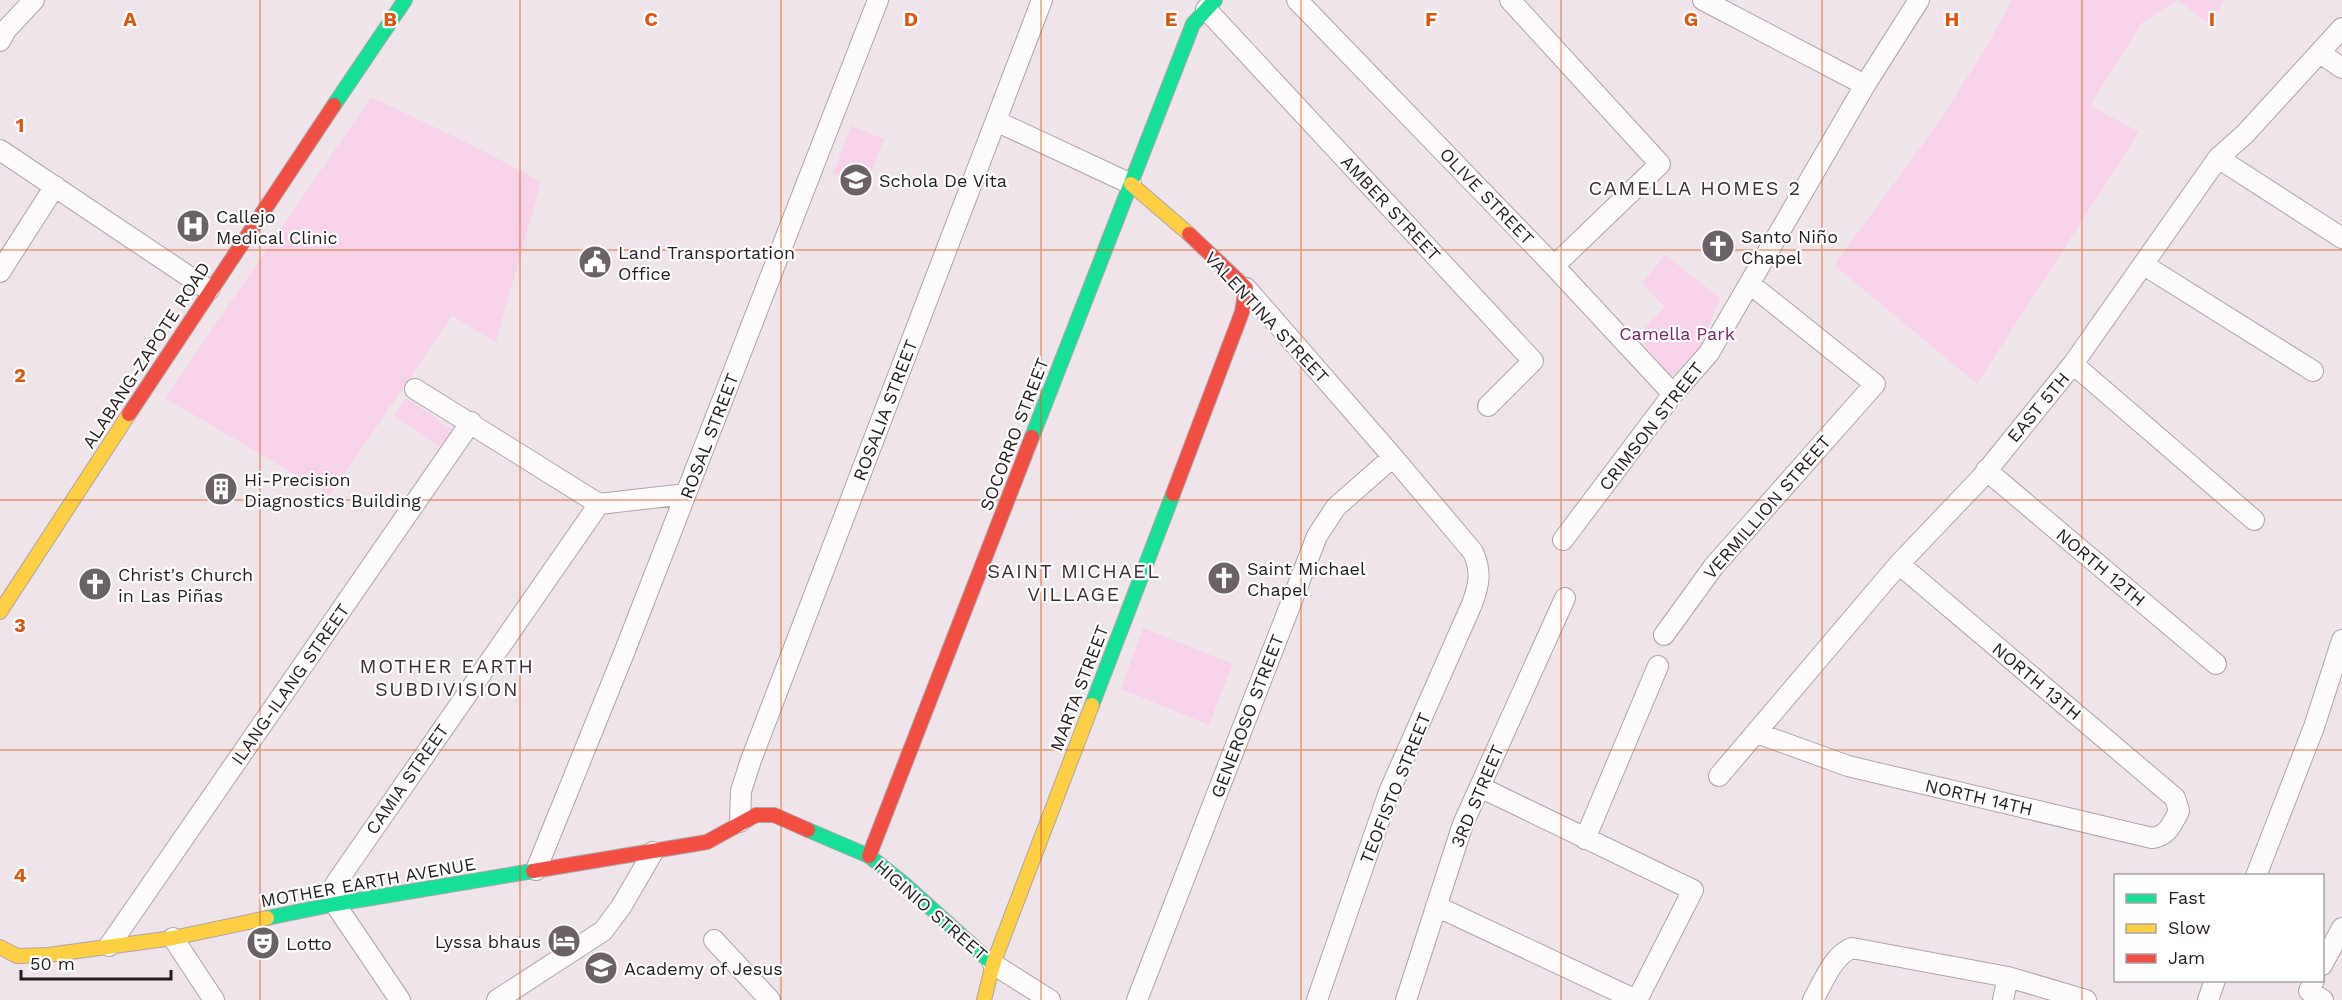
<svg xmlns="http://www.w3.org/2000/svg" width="2342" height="1000" font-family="'Work Sans',sans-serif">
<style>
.green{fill:#f7d2e9}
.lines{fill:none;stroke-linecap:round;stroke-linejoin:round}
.street-casing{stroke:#ada4a9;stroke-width:22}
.fast-casing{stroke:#ada4a9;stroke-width:16}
.slow-casing{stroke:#ada4a9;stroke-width:16}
.jam-casing{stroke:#ada4a9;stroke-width:16}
.street{stroke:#fdfbfc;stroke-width:20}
.fast{stroke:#16e098;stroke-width:14}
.slow{stroke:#ffcf43;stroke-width:14}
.jam{stroke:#f24e42;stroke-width:14}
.grid{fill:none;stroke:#de560d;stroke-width:1.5;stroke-opacity:0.55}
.labels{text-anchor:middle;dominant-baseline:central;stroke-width:4.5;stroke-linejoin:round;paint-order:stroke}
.poi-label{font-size:18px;fill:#241c21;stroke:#fff;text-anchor:start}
.street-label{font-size:18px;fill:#241c21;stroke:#fff}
.park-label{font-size:18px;fill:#7d2365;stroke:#fff}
.neighbourhood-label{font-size:20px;letter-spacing:1.5px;fill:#3e2d38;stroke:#fff}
.grid-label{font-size:20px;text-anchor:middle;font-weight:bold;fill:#de560d;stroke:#fff;stroke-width:4.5;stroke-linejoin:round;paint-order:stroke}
</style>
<rect width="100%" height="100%" fill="#f0e4eb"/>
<!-- green -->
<path class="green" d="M2012,0H2177L2142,23L2090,105L2139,132L1977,384L1834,265L1936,126L1984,51Z
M2177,0H2224L2209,24Z
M371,97L474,146L541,182L496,342L452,316L330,495L165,398Z
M851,126L884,139L866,186L833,174Z
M1665,255L1720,298L1699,349L1671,377L1637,335L1665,307L1642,283Z
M406,398L452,430L440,447L394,416Z
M1143,628L1233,664L1209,725L1121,689Z"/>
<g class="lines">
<defs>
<path id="street" d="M1297,0L1554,266L1673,394
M1510,0L1660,164L1554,266
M1703,0L1865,85
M1206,9L1533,361L1488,406
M0,41L6,30L34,0
M2320,53L2342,68
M996,121L1131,184
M0,150L209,290
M2218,158L2342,238
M2144,265L2313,371
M0,272L55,186
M1246,288L1393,457L1473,552C1482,572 1479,585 1472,604L1389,792L1317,1000
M2073,364L2254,520
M415,389L599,504L686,494
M1986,470L2216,664
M1563,540L1673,394L1709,353L1865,85L1919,0
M1664,635L1714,566L1875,384L1750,284
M1757,733L1848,766L2152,838C2168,836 2172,824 2179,811L2175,798L1899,564
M1719,776L1899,564L1981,478L2073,364L2218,158L2245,134L2342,28
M1480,787L1693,890L1637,1000
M740,822L741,791L751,760L1042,0
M1585,839L1658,666
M536,870L624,653L878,0
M2256,876L2314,727L2342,640
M1436,906L1636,1000
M173,938L214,1000
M714,940L770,1000
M109,946L471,422
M993,964L1050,1000
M2322,965L2342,928
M2314,980L2309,991L2323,1000
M400,1000L335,904L333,891L336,883L599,504
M497,1000L603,931L621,907L653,852
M1137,1000L1317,536L1336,507L1393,457
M1406,1000L1463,824L1565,598
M1813,1000C1823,983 1833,955 1852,948L2008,977L2086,1000
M2003,1000L2008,977
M2208,1000L2215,980"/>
<path id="fast" d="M334,105L405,0
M1032,437L1193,24L1215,0
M1092,705L1173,494
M808,830L869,856L903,883L993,964
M267,918L335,904L533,871"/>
<path id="slow" d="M1131,184L1189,234
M0,612L129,414
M0,947L17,956L48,955L173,938L267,918
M984,1000L993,964L1092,705"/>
<path id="jam" d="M129,414L334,105
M1173,494L1242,312L1246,288L1189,234
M869,856L1032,437
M533,871L707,842L756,815H774L808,830"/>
</defs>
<!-- street casing -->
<use href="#street" class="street-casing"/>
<!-- fast casing -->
<use href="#fast" class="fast-casing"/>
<!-- slow casing -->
<use href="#slow" class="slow-casing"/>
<!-- jam casing -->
<use href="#jam" class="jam-casing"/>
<!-- street -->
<use href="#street" class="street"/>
<!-- fast -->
<use href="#fast" class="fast"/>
<!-- slow -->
<use href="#slow" class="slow"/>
<!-- jam -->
<use href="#jam" class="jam"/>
</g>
<!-- grid -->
<path class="grid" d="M260,0V1000M520,0V1000M781,0V1000M1041,0V1000M1301,0V1000M1561,0V1000M1822,0V1000M2082,0V1000M0,250H2342M0,500H2342M0,750H2342"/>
<!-- icons -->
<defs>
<symbol id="school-disc" viewBox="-11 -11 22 22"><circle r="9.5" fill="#6b6268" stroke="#fff"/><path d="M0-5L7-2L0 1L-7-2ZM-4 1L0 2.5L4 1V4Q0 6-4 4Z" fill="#fff"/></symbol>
<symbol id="hospital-disc" viewBox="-11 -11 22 22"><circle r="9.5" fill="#6b6268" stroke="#fff"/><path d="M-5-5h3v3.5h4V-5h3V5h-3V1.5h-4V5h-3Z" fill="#fff"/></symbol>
<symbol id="church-disc" viewBox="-11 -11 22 22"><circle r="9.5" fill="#6b6268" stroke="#fff"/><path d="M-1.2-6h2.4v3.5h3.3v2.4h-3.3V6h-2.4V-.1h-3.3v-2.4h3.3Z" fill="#fff"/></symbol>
<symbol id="civic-disc" viewBox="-11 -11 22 22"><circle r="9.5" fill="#6b6268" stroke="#fff"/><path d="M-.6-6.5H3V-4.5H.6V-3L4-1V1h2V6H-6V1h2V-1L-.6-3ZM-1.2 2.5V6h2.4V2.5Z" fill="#fff"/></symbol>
<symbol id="building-disc" viewBox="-11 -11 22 22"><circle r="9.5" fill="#6b6268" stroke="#fff"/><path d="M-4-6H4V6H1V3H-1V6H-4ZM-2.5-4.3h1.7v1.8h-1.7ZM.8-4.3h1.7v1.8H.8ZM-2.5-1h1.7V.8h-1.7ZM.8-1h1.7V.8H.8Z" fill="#fff"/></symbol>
<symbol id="hotel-disc" viewBox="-11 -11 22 22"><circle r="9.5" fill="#6b6268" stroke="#fff"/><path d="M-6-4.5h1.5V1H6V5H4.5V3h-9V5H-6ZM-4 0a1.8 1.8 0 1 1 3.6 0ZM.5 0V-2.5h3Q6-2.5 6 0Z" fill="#fff"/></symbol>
<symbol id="theatre-disc" viewBox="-11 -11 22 22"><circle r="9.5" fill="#6b6268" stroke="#fff"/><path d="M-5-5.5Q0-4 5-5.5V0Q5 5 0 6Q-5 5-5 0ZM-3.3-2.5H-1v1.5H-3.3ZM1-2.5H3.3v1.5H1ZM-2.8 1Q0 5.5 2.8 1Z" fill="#fff"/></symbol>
</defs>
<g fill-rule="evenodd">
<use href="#school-disc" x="837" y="161" width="38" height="38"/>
<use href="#hospital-disc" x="174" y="207" width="38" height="38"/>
<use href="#church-disc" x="1699" y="227" width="38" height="38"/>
<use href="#civic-disc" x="576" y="243" width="38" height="38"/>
<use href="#building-disc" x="202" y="470" width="38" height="38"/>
<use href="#church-disc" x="1205" y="559" width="38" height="38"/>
<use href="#church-disc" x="76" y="565" width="38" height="38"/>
<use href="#hotel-disc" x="545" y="922" width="38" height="38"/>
<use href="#theatre-disc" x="244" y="924" width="38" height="38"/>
<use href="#school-disc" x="582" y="949" width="38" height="38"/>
</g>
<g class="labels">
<!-- poi labels -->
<g class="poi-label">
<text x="879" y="180">Schola De Vita</text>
<text x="216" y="216">Callejo<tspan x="216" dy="21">Medical Clinic</tspan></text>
<text x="1741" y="236">Santo Niño<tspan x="1741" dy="21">Chapel</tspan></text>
<text x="618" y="252">Land Transportation<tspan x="618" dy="21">Office</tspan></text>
<text x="244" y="479">Hi-Precision<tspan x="244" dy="21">Diagnostics Building</tspan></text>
<text x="1247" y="568">Saint Michael<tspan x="1247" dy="21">Chapel</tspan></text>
<text x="118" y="574">Christ's Church<tspan x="118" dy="21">in Las Piñas</tspan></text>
<text x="541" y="941" text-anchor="end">Lyssa bhaus</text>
<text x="286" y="943">Lotto</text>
<text x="624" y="968">Academy of Jesus</text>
</g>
<!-- street labels -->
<g class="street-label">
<text transform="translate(1487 196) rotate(46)">OLIVE STREET</text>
<text transform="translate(1391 208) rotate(47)">AMBER STREET</text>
<text transform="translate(1267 317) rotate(47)">VALENTINA STREET</text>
<text transform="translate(146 355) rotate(-57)">ALABANG-ZAPOTE ROAD</text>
<text transform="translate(2038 407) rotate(-50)">EAST 5TH</text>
<text transform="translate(885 410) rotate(-69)">ROSALIA STREET</text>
<text transform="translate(1651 426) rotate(-52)">CRIMSON STREET</text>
<text transform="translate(1014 434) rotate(-69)">SOCORRO STREET</text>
<text transform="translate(709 436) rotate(-69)">ROSAL STREET</text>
<text transform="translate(1767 507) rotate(-49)">VERMILLION STREET</text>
<text transform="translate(2101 567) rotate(40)">NORTH 12TH</text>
<text transform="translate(2037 681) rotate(40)">NORTH 13TH</text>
<text transform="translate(290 684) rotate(-55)">ILANG-ILANG STREET</text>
<text transform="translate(1079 688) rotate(-69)">MARTA STREET</text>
<text transform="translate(1247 716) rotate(-69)">GENEROSO STREET</text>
<text transform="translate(407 779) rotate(-55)">CAMIA STREET</text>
<text transform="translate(1395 788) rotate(-68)">TEOFISTO STREET</text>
<text transform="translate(1477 796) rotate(-67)">3RD STREET</text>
<text transform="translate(1979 797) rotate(13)">NORTH 14TH</text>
<text transform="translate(368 882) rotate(-10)">MOTHER EARTH AVENUE</text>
<text transform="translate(931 910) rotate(41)">HIGINIO STREET</text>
</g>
<!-- park labels -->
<g class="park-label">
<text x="1677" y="333">Camella Park</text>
</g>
<!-- neighbourhood labels -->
<g class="neighbourhood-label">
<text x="1695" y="188">CAMELLA HOMES 2</text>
<text x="1074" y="571">SAINT MICHAEL<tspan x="1074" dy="23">VILLAGE</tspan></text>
<text x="447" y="666">MOTHER EARTH<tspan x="447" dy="23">SUBDIVISION</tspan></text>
</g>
</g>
<g class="grid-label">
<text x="130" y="26">A</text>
<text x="390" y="26">B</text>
<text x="651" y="26">C</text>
<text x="911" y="26">D</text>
<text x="1171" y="26">E</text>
<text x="1431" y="26">F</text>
<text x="1691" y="26">G</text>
<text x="1952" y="26">H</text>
<text x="2212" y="26">I</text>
<text x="20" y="132">1</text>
<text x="20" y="382">2</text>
<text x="20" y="632">3</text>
<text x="20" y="882">4</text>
</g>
<!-- legend -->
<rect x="2114" y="874" width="210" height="108" fill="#ffffff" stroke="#a7a4a6" stroke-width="1.5"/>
<rect x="2126" y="894" width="30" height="9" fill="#16e098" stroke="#a7a4a6" stroke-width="1.5"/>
<text x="2168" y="904" font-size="18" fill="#241c21">Fast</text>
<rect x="2126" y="924" width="30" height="9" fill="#ffcf43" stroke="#a7a4a6" stroke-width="1.5"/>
<text x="2168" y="934" font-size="18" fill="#241c21">Slow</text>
<rect x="2126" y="954" width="30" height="9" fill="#f24e42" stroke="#a7a4a6" stroke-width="1.5"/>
<text x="2168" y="964" font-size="18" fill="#241c21">Jam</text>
<!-- scale -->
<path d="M21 970v9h150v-9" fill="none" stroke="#241c21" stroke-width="3"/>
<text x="30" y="970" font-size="18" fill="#241c21" stroke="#ffffff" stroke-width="4.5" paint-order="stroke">50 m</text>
</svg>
